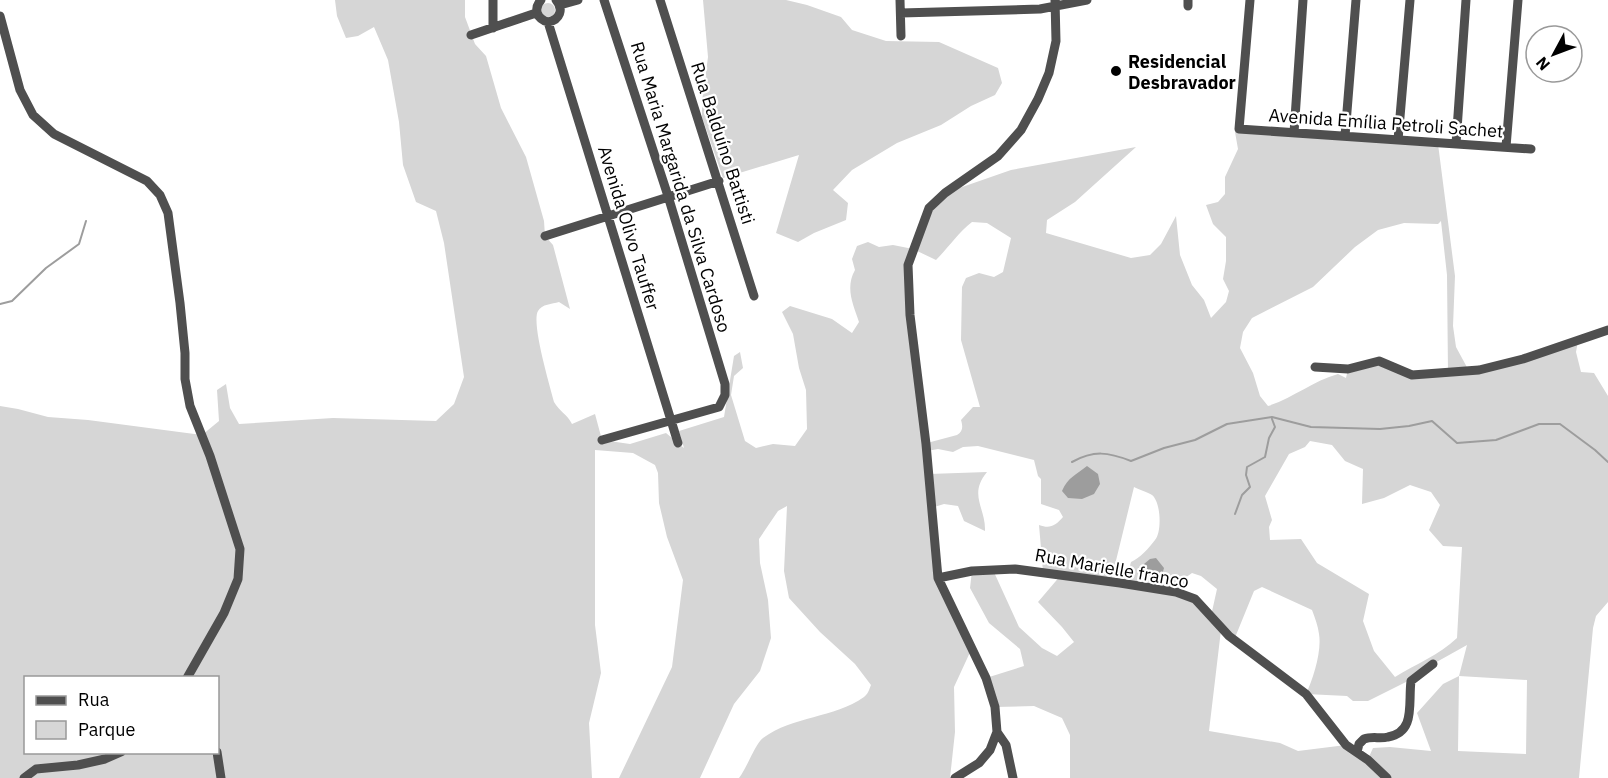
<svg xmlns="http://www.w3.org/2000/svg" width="1608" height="778" font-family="'IBM Plex Sans',sans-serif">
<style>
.green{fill:#d6d6d6;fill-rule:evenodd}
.water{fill:#9d9d9d}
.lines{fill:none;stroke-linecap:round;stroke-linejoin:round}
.stream{stroke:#9d9d9d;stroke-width:2}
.minor{stroke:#4f4f4f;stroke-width:9}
.poi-dot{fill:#000;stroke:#fff;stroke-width:2}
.labels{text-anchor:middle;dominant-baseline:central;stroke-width:4.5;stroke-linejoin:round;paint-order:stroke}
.poi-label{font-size:18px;font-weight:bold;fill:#000;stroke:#fff;text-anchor:start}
.street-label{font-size:18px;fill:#000;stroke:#fff}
</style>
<rect width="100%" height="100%" fill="#fff"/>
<!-- green -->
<path class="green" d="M335,0H465V17L475,44L486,56L501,108L526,157L544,221L545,236L553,245L570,309L559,302C552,304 542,304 538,311C531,323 550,386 554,402C559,411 567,414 572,424L595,414L602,440L630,444L666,433L684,448L679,431L724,417L734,356L740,352L743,368L734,376L731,395L745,441L756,448L773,444L795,446L807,429L806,390L799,368L793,334L782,312L790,306L832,319L852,333L859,322C853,304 845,288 855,270L852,259L857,246L868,242L879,247L893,245L913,249L929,208L945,193L1011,170L1136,147L1075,202L1047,220L1046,233L1131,258L1150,255L1161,244L1176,216L1180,255L1192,285L1204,300L1211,318L1226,302L1229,291L1223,279L1226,261V237L1213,224L1206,205L1218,202L1225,194V177L1238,149L1235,132L1438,144L1455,276L1453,326L1456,347L1469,371L1578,341L1576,352L1581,372L1594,373L1608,396V602L1596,616L1593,628L1579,778H1070V735L1062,718L1034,706L995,707L986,678L1024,666L1020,649L989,623L970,588L972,571L993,570L1019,627L1042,648L1057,656L1074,642L1062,627L1038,602L1061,575L1043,572L1039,525C1050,529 1055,526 1063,517L1059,510L1041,504V479L1038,476L1034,460L978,446L963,447L953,452L938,449L927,451L929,474L987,472C968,495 986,508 985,531L964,521L958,506L944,504L931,508L938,578L972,648L954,687L955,732L950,778H739C747,768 755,744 763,738C793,716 834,718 864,697C868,694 869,690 871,685L855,664L820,632L789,598L784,571L787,506L778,511L759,539L760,563L768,600L771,638L760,671L734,704L700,778H619L672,667L683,580L667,537L659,503L658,473L655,465L633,453L595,450V625L601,673L589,723L592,778H0V406L18,409L48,417L88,420L202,435L219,421L217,390L226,384L230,408L239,424L333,418L436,421L454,404L464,377L444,243L436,211L416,202L403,165L399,122L388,60L374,27L358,36L346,38L337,16ZM1441,221L1447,275L1448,373L1412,375L1379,361L1348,369L1346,378L1338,374C1313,381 1293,398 1268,406L1260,396L1253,373L1240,348L1243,332L1252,318L1313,287L1355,247L1378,230L1404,223L1438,224ZM972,222L987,223L1011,238L1003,272L994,277L979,273L966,278L962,287L961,340L980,407H973L961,420C963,427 963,431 957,435L927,443L908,265L913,249L936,260C948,248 958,233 972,222ZM1310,441L1332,445L1345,461L1363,469L1362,504L1384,498L1410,485L1431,492L1440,505L1429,530L1443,546L1462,547L1457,638C1439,655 1416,664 1395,677L1374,651L1363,621L1369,594L1317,563L1301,539L1270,540L1269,527L1272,520L1265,496L1289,454L1305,447ZM1134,487C1139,490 1148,492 1152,495C1161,502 1162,532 1155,540C1149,548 1140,558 1131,562L1128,573L1121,583L1111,581ZM1192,573L1201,576L1217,589L1211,616L1181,593L1185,588V578ZM1262,587L1312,610C1315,618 1318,626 1319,634C1322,651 1313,679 1306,694L1347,696L1353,701H1368L1414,678L1433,664L1467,645L1459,676L1443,684L1417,713L1431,751L1390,747L1373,748L1368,759L1346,745L1298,751L1280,743L1209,731L1221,630L1234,640L1254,591ZM1459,676L1527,680L1526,754L1458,751ZM26,678H218V752H26Z
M703,0H786L807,5L841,17L852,30L886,41L939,42L998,68L1002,83L995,95L971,106L941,125L897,143L852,170L833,190L848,203L846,220L814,233L798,242L776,233L799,155L723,178L702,117V101L708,57Z
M541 10a7 7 0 1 1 14 0a7 7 0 1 1-14 0Z"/>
<!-- water -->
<path class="water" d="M1087,466L1098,474L1100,484L1094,494L1082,499L1068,498L1062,491C1068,477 1076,475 1087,466Z
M1156,558L1164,568L1162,575L1149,574L1144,564L1150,559Z"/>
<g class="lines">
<!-- stream -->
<path class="stream" d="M0,304L12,301L46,268L79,244L86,221
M1072,462C1094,450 1108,452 1131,461L1164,448L1195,440L1227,424L1272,417L1311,427L1380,429L1409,426L1432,421L1457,443L1496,440L1539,424H1560L1595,450L1608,462
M1235,514L1242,495L1250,487L1246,475L1247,467L1265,457L1269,438L1275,427L1272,419"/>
<!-- minor -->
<path class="minor" d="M541,0C533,9 537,19 548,22C560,20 564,9 556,0
M660,0L754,296
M900,0L901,36
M1250,0L1239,129L1531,149
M560,5L578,0
M1188,6V0
M901,13L1040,9L1087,0
M0,16L20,90L33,115L54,134L147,181L160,195L168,213L180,303L185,353V379L190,406L210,456L240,549L238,579L224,613L187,678
M548,22L678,443
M493,28V0
M471,35L536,13
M1294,133L1303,0
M1345,136L1356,0
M1398,140L1410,0
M1456,144L1466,0
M1506,147L1518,0
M545,236L719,181
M1315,367L1348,369L1379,361L1412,375L1479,370L1523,359L1608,330
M602,440L719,407L725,395V384L668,196L604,0
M938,578L972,571L1015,569L1120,583L1176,592L1195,599L1229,636L1306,694L1346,745L1368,760L1387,778
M997,732L1006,745L1013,778
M217,752L221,778
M1357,752L1359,744L1364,739C1372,736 1380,739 1388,737C1416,732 1408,704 1411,681L1433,664
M24,778L36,769L78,765L105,759L121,752
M955,778L979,763L990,750L997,732L995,707L986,678L938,578L926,444L910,315L908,265L929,208L945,193L998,156L1021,130L1038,99L1049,73L1056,41L1055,0"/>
</g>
<!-- markers -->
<circle class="poi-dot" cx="1116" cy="71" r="6"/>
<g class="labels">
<!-- poi labels -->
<g class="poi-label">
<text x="1128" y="61">Residencial<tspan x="1128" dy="21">Desbravador</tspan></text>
</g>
<!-- street labels -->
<g class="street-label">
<text transform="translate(1386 123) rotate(4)">Avenida Emília Petroli Sachet</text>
<text transform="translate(723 143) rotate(72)">Rua Balduíno Battisti</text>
<text transform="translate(681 187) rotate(73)">Rua Maria Margarida da Silva Cardoso</text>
<text transform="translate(629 228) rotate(73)">Avenida Olivo Tauffer</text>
<text transform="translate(1112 568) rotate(10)">Rua Marielle franco</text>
</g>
</g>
<!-- legend -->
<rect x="24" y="676" width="195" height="78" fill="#ffffff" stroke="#999999" stroke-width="1.5"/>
<rect x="36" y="696" width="30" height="9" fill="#4f4f4f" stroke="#999999" stroke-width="1.5"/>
<text x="78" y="706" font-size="18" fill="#000000">Rua</text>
<rect x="36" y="721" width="30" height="18" fill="#d6d6d6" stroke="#999999" stroke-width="1.5"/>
<text x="78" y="736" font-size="18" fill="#000000">Parque</text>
<!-- north arrow -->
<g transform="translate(1554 54) rotate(229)"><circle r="28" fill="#ffffff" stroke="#999999" stroke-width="1.5"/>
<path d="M0-4.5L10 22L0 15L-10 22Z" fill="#000000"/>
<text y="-9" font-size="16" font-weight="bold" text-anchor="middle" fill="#000000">N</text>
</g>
</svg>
